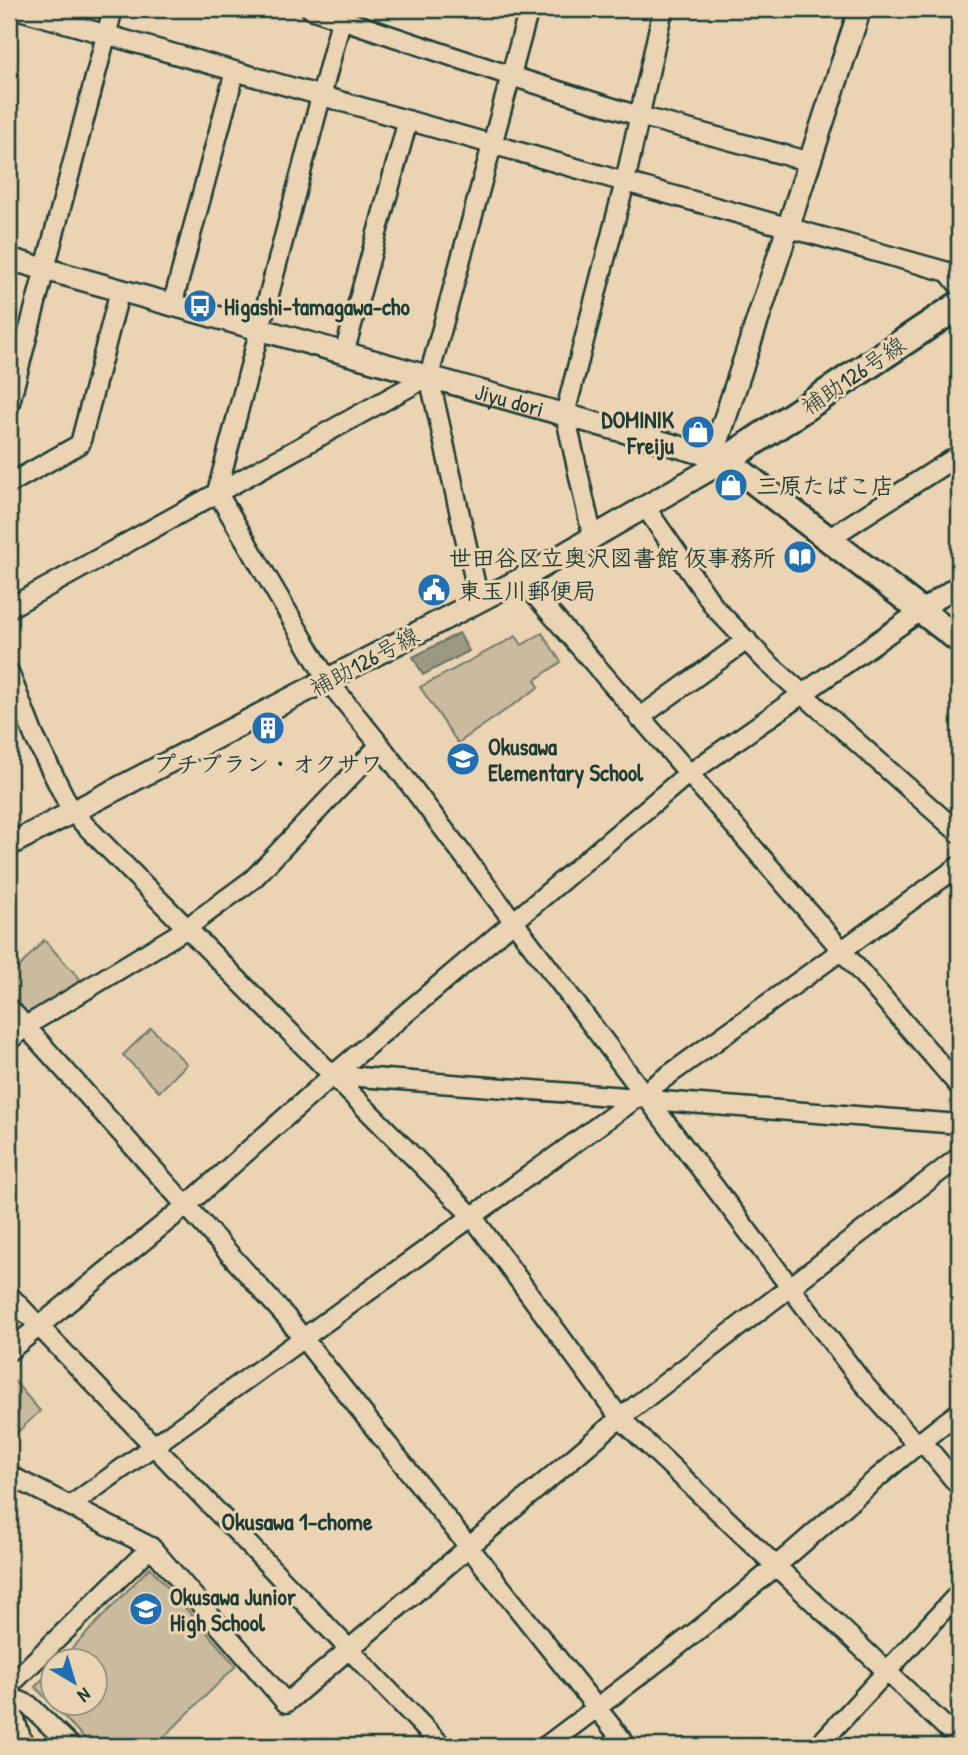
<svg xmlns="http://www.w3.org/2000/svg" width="968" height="1755" font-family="'Patrick Hand','Klee One',sans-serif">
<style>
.green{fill:#cabb9f;stroke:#747c6a;stroke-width:2}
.water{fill:#9a9982;stroke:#697463;stroke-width:2}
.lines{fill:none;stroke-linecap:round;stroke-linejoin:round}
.minor-casing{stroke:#1f3d34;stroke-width:23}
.tertiary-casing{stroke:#1f3d34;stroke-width:26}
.secondary-casing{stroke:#1f3d34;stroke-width:30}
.primary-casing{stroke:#1f3d34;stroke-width:32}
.minor{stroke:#ebd4b4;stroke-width:18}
.tertiary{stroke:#ebd4b4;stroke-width:21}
.secondary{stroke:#ebd4b4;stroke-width:24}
.primary{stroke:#ebd4b4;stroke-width:26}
.labels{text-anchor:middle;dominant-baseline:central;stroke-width:6;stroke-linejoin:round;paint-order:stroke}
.poi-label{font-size:23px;font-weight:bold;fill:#1f3d34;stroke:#ebd4b4;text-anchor:start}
.street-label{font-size:23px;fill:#1f3d34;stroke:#ebd4b4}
.neighbourhood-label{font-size:24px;font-weight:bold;fill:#1f3d34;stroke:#ebd4b4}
</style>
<rect width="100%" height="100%" fill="#ebd4b4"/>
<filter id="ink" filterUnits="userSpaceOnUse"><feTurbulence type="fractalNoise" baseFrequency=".0143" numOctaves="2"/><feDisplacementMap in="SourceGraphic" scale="14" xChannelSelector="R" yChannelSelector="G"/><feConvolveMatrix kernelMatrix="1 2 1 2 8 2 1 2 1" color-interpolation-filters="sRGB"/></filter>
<g filter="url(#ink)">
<!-- green -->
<path class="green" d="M542,633L561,662L535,680L539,687L458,743L420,687L516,636L522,645Z
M44,940L82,981L26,1017L9,999V978Z
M151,1028L187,1064L159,1092L123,1055Z
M9,1375L40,1411L9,1440Z
M150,1567L236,1666L155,1746H92L35,1687L52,1669V1702H94V1660H61Z"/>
<!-- water -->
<path class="water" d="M459,633L469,651L423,675L413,657Z"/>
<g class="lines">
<defs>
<path id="minor" d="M16,9L625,182L948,272L959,286
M311,9L511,76L639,116L811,162
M344,9L217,492L328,681L380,745L862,1382L916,1444
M172,306L235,71
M344,354L408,120
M9,406L113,9
M9,484L80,444L120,290
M646,508L715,608L767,662L959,833
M593,539L565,414L625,182L663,9
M828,539L959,455
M521,579L959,1086
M479,600L429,376L529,9
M9,608L429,376
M9,672L34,736L72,812L472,1216L620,1418L959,1740
M639,718L747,640
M9,1008L287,1318L627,1746
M9,1041L26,1026L181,932L253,879L380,745
M333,1075L638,1098
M649,1100L959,1124
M9,1295L442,1746
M9,1351L187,1205L333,1075L683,778L959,584
M921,1440L959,1486
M9,1475L151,1547L286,1703L620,1418L959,1157
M70,1506L959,866
M9,1686L151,1547
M9,1702L20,1701L29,1705L71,1746
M9,1703L24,1746
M546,1746C624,1687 703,1629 776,1566C837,1514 895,1460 959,1412
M818,1746L959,1593"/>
<g id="tertiary">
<path id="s1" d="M9,259L726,460"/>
<path d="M713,455L860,9"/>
<path d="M9,845L521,579L726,460"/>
</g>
<path id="secondary" d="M726,460L959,640"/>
<path id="primary" d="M726,460L959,305"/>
</defs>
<!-- minor casing -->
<use href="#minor" class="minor-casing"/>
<!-- tertiary casing -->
<use href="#tertiary" class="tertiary-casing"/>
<!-- secondary casing -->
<use href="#secondary" class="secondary-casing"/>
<!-- primary casing -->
<use href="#primary" class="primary-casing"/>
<!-- minor -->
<use href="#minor" class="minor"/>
<!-- tertiary -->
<use href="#tertiary" class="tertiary"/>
<!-- secondary -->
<use href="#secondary" class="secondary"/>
<!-- primary -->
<use href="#primary" class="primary"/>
</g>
</g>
<!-- icons -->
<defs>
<symbol id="bus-disc" viewBox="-11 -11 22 22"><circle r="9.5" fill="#1f6fb2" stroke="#ebd4b4"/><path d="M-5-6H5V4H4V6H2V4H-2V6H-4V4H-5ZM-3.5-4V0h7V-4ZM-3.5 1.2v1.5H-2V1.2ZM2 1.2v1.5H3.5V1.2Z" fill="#fff"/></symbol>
<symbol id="shop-disc" viewBox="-11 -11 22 22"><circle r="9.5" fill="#1f6fb2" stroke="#ebd4b4"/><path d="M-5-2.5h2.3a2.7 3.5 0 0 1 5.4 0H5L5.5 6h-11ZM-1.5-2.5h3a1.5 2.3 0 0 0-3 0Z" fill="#fff"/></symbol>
<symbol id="library-disc" viewBox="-11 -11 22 22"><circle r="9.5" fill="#1f6fb2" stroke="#ebd4b4"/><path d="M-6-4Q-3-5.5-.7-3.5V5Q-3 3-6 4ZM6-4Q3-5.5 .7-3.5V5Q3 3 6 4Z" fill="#fff"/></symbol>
<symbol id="civic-disc" viewBox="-11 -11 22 22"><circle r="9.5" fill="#1f6fb2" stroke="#ebd4b4"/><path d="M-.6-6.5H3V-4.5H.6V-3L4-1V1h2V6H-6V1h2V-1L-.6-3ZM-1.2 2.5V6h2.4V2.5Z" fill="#fff"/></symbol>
<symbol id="building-disc" viewBox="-11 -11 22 22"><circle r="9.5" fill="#1f6fb2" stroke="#ebd4b4"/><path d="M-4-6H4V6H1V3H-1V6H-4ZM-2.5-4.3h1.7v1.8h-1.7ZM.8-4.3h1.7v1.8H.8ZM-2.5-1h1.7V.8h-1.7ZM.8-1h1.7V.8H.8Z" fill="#fff"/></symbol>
<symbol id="school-disc" viewBox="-11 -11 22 22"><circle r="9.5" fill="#1f6fb2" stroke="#ebd4b4"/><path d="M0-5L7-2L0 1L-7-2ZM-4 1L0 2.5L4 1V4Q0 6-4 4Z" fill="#fff"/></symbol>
</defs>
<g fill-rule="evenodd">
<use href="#bus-disc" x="181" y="287" width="38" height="38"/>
<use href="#shop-disc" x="679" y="413" width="38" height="38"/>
<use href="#shop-disc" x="712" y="466" width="38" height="38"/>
<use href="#library-disc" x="781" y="538" width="38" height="38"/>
<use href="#civic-disc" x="415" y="571" width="38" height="38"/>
<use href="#building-disc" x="249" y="709" width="38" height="38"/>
<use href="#school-disc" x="444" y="740" width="38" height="38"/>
<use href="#school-disc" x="127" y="1590" width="38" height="38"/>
</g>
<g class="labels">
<!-- poi labels -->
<g class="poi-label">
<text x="224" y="306">Higashi-tamagawa-cho</text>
<text x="674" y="419" text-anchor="end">DOMINIK<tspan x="674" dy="26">Freiju</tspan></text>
<text x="756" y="485">三原たばこ店</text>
<text x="776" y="557" text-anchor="end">世田谷区立奥沢図書館 仮事務所</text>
<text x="458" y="590">東玉川郵便局</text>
<text x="488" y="746">Okusawa<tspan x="488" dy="26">Elementary School</tspan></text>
<text x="268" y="763" text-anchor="middle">プチブラン・オクサワ</text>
<text x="170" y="1596">Okusawa Junior<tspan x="170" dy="26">High School</tspan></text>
</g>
<!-- street labels -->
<g class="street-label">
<text transform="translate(853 375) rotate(-34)">補助126号線</text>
<text stroke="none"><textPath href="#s1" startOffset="520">Jiyu dori</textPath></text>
<text transform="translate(364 661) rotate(-28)">補助126号線</text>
</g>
<!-- neighbourhood labels -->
<g class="neighbourhood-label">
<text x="297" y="1521">Okusawa 1-chome</text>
</g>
</g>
<!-- margin -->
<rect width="968" height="1755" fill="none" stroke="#ebd4b4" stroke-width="35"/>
<rect x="18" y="18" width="933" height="1720" fill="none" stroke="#1f3d34" stroke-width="2.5" filter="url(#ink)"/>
<!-- north arrow -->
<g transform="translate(74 1682) rotate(142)"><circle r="33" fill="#ebd4b4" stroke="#999881" stroke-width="2"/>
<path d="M0-5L12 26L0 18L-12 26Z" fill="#1f6fb2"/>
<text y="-10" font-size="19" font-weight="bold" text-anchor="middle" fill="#1f3d34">N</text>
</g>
</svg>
